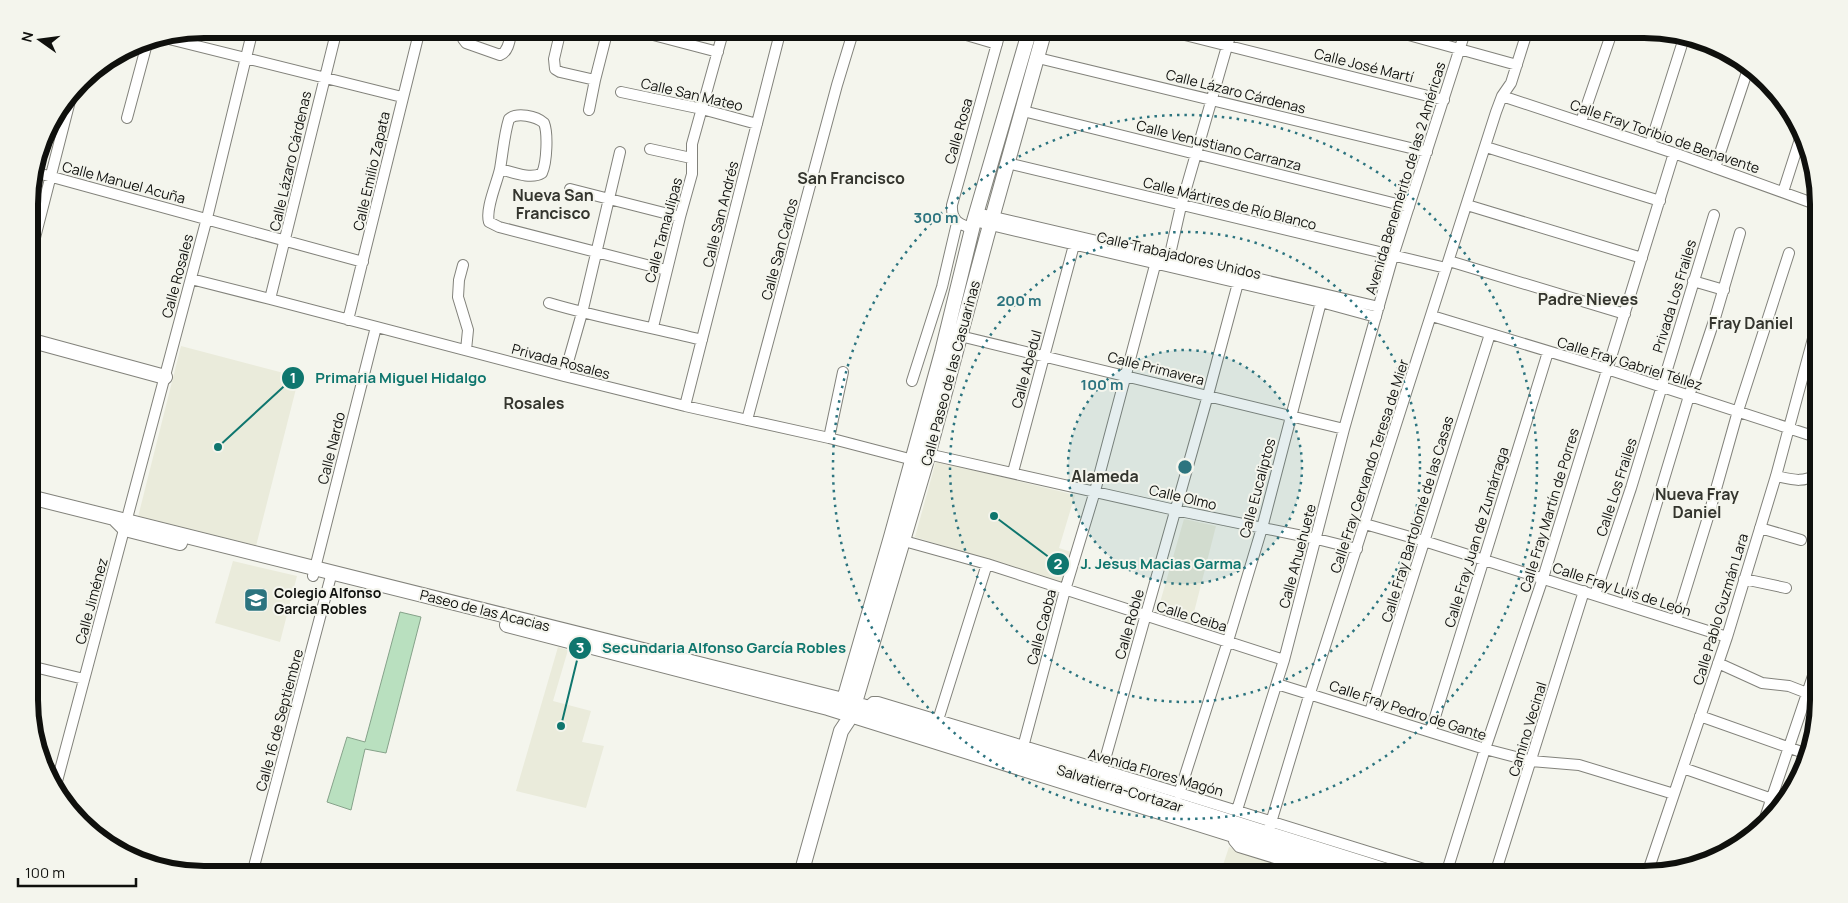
<svg xmlns="http://www.w3.org/2000/svg" width="1848" height="903" font-family="Manrope,sans-serif">
<style>
.built{fill:#eaebdb}
.water{fill:#b9e0bf;stroke:#86a28a}
.lines{fill:none;stroke-linecap:round;stroke-linejoin:round}
.street-casing{stroke:#82827b;stroke-width:12}
.secondary-casing{stroke:#82827b;stroke-width:16}
.street{stroke:#fff;stroke-width:10}
.secondary{stroke:#fff;stroke-width:14}
.ring{fill:none;stroke:#2c747f;stroke-width:2.5;stroke-dasharray:2.5 5}
.labels{text-anchor:middle;dominant-baseline:central;stroke-width:4;stroke-linejoin:round;paint-order:stroke}
.street-label{font-size:14px;fill:#0f100d;stroke:#f4f5ed}
.poi-label{font-size:14px;font-weight:bold;fill:#0f100d;stroke:#f4f5ed;text-anchor:start}
.quarter-label{font-size:16px;font-weight:bold;fill:#34352e;stroke:#f4f5ed}
.rim{fill:none;stroke:#0f100d;stroke-width:6}
.centre{fill:#2c747f;stroke:#f4f5ed;stroke-width:2.5}
.ring-label{font-size:15px;text-anchor:middle;font-weight:bold;fill:#2c747f;stroke:#f4f5ed;stroke-width:4;stroke-linejoin:round;paint-order:stroke}
.leader{fill:none;stroke:#0f766e;stroke-width:2}
.callout-dot{fill:#0f766e;stroke:#f4f5ed;stroke-width:2}
.mark-label{font-size:15px;text-anchor:middle;font-weight:bold;fill:#fff}
.callout-label{font-size:15px;text-anchor:middle;font-weight:bold;fill:#0f766e;stroke:#f4f5ed;stroke-width:4;stroke-linejoin:round;paint-order:stroke}
</style>
<rect width="100%" height="100%" fill="#f4f5ed"/>
<!-- built -->
<path class="built" d="M181,346L299,377L256,546L138,517Z
M936,461L1075,495L1059,548L1071,552L1063,583L915,537Z
M1184,519L1216,526L1191,624L1157,613Z
M233,561L297,576L280,642L215,623Z
M558,647L568,650L553,701L591,711L582,742L604,746L586,808L516,791Z
M1229,847L1314,874H1220Z"/>
<!-- water -->
<path class="water" d="M400,612L421,617L386,753L365,749L351,810L327,802L347,737L365,742Z"/>
<g class="lines">
<defs>
<path id="street" d="M465,29L463,39L466,43L500,55C509,52 510,38 512,29
M561,29L554,59L555,69L560,72L595,80
M946,29L997,44
M1161,29L1444,100
M1387,29L1517,65
M638,31L718,52
M161,37L402,97
M1038,58L1427,152
M621,92L702,109L757,124
M1502,96L1674,153L1818,205
M589,110L595,80L608,29
M1023,111L1409,207
M127,118L148,40
M1581,122L1613,29
M1650,145L1684,38
M1486,147L1660,201
M650,149L691,158
M1007,163L1446,268
M1715,168L1748,69
M500,169C512,172 531,180 542,173C547,162 548,133 544,123C536,116 517,112 509,119C504,135 503,152 500,169C497,183 485,209 489,222L499,227L666,270
M34,172L363,262
M570,189L680,217
M1783,192L1801,136
M1467,205L1642,258
M977,213L1379,307
M974,221L1321,302L1376,317
M973,229C959,224 951,221 952,205L1001,29
M29,261L72,93
M1449,261L1625,314
M1168,263L1181,206L1232,29
M463,265L459,280L458,297L468,330L466,350
M191,279L270,299L564,376L685,406L829,438L917,461
M1693,281L1724,290
M270,299L337,29
M549,303C599,318 651,327 702,340
M1432,316L1607,369L1819,438
M348,320L420,29
M653,327L680,217L692,174V144L724,29
M960,336L1344,429
M564,376L582,313L620,152
M912,381L942,287L957,223
M685,406L781,29
M747,420L837,85L854,29
M829,438L843,372
M923,453L1175,510L1317,539L1357,549
M1013,472L1074,245
M1776,476C1794,480 1802,483 1818,474
M1365,524L1424,541L1727,637
M1760,528L1801,540
M897,539L987,564L1284,660
M313,576L376,327
M1744,579L1786,588
M1595,595L1631,488L1714,215
M1626,605L1689,396L1715,318L1740,233
M1676,621L1709,514L1738,411L1789,253
M1718,663L1762,683L1789,686L1807,693
M30,666L84,679
M1277,684L1485,749L1531,761L1579,765L1674,794
M866,708L873,702H878C1066,758 1253,815 1440,874
M1370,712L1490,334
M1700,716L1807,754
M938,720L987,564
M1431,730L1548,352
M1023,747L1065,590L1095,491L1158,254
M1683,768L1772,799
M1102,770L1208,395L1238,283
M56,785L207,218L253,29
M1179,794L1228,641L1262,528L1321,302
M1237,810L1284,660L1344,429L1393,256L1466,29
M1765,818L1819,658
M1234,832V841L1239,847L1327,874
M1266,839L1310,693L1496,112L1502,96L1511,83L1528,29
M252,874L332,572
M1446,874L1485,749L1543,578L1674,153
M1495,874L1584,591
M1647,874L1727,637L1776,476L1818,320"/>
<path id="secondary" d="M29,340L165,377
M30,497L843,700L1397,874
M116,520L125,529L180,543
M507,625L828,708L1358,874
M841,710L891,537L942,352L974,221L1030,29
M801,874L841,731L851,716L926,463L987,236L1045,29"/>
</defs>
<!-- street casing -->
<use href="#street" class="street-casing"/>
<!-- secondary casing -->
<use href="#secondary" class="secondary-casing"/>
<!-- street -->
<use href="#street" class="street"/>
<!-- secondary -->
<use href="#secondary" class="secondary"/>
</g>
<!-- distance rings -->
<circle cx="1185" cy="467" r="117" fill="#2c747f" fill-opacity=".12"/>
<g class="ring">
<circle cx="1185" cy="467" r="117"/>
<circle cx="1185" cy="467" r="235"/>
<circle cx="1185" cy="467" r="352"/>
</g>
<!-- icons -->
<defs>
<symbol id="school-square" viewBox="-11 -11 22 22"><rect x="-9" y="-9" width="18" height="18" rx="4" fill="#2c747f" stroke="#f4f5ed"/><path d="M0-5L7-2L0 1L-7-2ZM-4 1L0 2.5L4 1V4Q0 6-4 4Z" fill="#fff"/></symbol>
</defs>
<g fill-rule="evenodd">
<use href="#school-square" x="242" y="586" width="28" height="28"/>
</g>
<g class="labels">
<!-- street labels -->
<g class="street-label">
<text transform="translate(1364 65) rotate(14)">Calle José Martí</text>
<text transform="translate(1236 91) rotate(14)">Calle Lázaro Cárdenas</text>
<text transform="translate(692 94) rotate(13)">Calle San Mateo</text>
<text transform="translate(958 131) rotate(-74)">Calle Rosa</text>
<text transform="translate(1665 136) rotate(19)">Calle Fray Toribio de Benavente</text>
<text transform="translate(1219 145) rotate(14)">Calle Venustiano Carranza</text>
<text transform="translate(290 161) rotate(-77)">Calle Lázaro Cárdenas</text>
<text transform="translate(371 171) rotate(-77)">Calle Emilio Zapata</text>
<text transform="translate(1405 178) rotate(-73)">Avenida Benemérito de las 2 Américas</text>
<text transform="translate(124 182) rotate(15)">Calle Manuel Acuña</text>
<text transform="translate(1230 203) rotate(14)">Calle Mártires de Río Blanco</text>
<text transform="translate(720 214) rotate(-76)">Calle San Andrés</text>
<text transform="translate(663 230) rotate(-75)">Calle Tamaulipas</text>
<text transform="translate(779 249) rotate(-75)">Calle San Carlos</text>
<text transform="translate(1179 255) rotate(13)">Calle Trabajadores Unidos</text>
<text transform="translate(177 276) rotate(-75)">Calle Rosales</text>
<text transform="translate(1674 296) rotate(-73)">Privada Los Frailes</text>
<text transform="translate(561 361) rotate(15)">Privada Rosales</text>
<text transform="translate(1630 363) rotate(17)">Calle Fray Gabriel Téllez</text>
<text transform="translate(1156 368) rotate(14)">Calle Primavera</text>
<text transform="translate(1026 369) rotate(-75)">Calle Abedul</text>
<text transform="translate(950 373) rotate(-75)">Calle Paseo de las Casuarinas</text>
<text transform="translate(331 448) rotate(-76)">Calle Nardo</text>
<text transform="translate(1369 466) rotate(-72)">Calle Fray Cervando Teresa de Mier</text>
<text transform="translate(1616 487) rotate(-72)">Calle Los Frailes</text>
<text transform="translate(1257 488) rotate(-75)">Calle Eucaliptos</text>
<text transform="translate(1183 497) rotate(13)">Calle Olmo</text>
<text transform="translate(1549 510) rotate(-73)">Calle Fray Martín de Porres</text>
<text transform="translate(1417 519) rotate(-73)">Calle Fray Bartolomé de las Casas</text>
<text transform="translate(1476 537) rotate(-73)">Calle Fray Juan de Zumárraga</text>
<text transform="translate(1297 556) rotate(-75)">Calle Ahuehuete</text>
<text transform="translate(1622 589) rotate(18)">Calle Fray Luis de León</text>
<text transform="translate(91 601) rotate(-75)">Calle Jiménez</text>
<text transform="translate(1720 609) rotate(-73)">Calle Pablo Guzmán Lara</text>
<text transform="translate(485 610) rotate(14)">Paseo de las Acacias</text>
<text transform="translate(1192 616) rotate(17)">Calle Ceiba</text>
<text transform="translate(1129 624) rotate(-74)">Calle Roble</text>
<text transform="translate(1041 627) rotate(-75)">Calle Caoba</text>
<text transform="translate(1408 710) rotate(18)">Calle Fray Pedro de Gante</text>
<text transform="translate(279 720) rotate(-75)">Calle 16 de Septiembre</text>
<text transform="translate(1527 729) rotate(-73)">Camino Vecinal</text>
<text transform="translate(1156 772) rotate(16)">Avenida Flores Magón</text>
<text transform="translate(1120 788) rotate(17)">Salvatierra-Cortazar</text>
</g>
<!-- poi labels -->
<g class="poi-label">
<text x="274" y="592">Colegio Alfonso<tspan x="274" dy="16">Garcia Robles</tspan></text>
</g>
<!-- quarter labels -->
<g class="quarter-label">
<text x="851" y="178">San Francisco</text>
<text x="553" y="195">Nueva San<tspan x="553" dy="18">Francisco</tspan></text>
<text x="1588" y="299">Padre Nieves</text>
<text x="1751" y="323">Fray Daniel</text>
<text x="534" y="403">Rosales</text>
<text x="1105" y="476">Alameda</text>
<text x="1697" y="494">Nueva Fray<tspan x="1697" dy="18">Daniel</tspan></text>
</g>
</g>
<!-- crop -->
<path d="M0 0H1848V903H0ZM204 38H1644A166 166 0 0 1 1810 204V700A166 166 0 0 1 1644 866H204A166 166 0 0 1 38 700V204A166 166 0 0 1 204 38Z" fill="#f4f5ed" fill-rule="evenodd"/>
<path class="rim" d="M204 38H1644A166 166 0 0 1 1810 204V700A166 166 0 0 1 1644 866H204A166 166 0 0 1 38 700V204A166 166 0 0 1 204 38Z"/>
<circle cx="1185" cy="467" r="8" class="centre"/>
<g class="ring-label">
<text x="936" y="223">300 m</text>
<text x="1019" y="306">200 m</text>
<text x="1102" y="390">100 m</text>
</g>
<!-- callouts -->
<path class="leader" d="M218 447L293 378M994 516L1058 564M561 726L580 648"/>
<g class="callout-dot">
<circle cx="218" cy="447" r="5"/>
<circle cx="994" cy="516" r="5"/>
<circle cx="561" cy="726" r="5"/>
<circle cx="293" cy="378" r="12"/>
<circle cx="1058" cy="564" r="12"/>
<circle cx="580" cy="648" r="12"/>
</g>
<g class="mark-label">
<text x="293" y="383">1</text>
<text x="1058" y="569">2</text>
<text x="580" y="653">3</text>
</g>
<g class="callout-label">
<text x="401" y="383">Primaria Miguel Hidalgo</text>
<text x="1161" y="569">J. Jesus Macias Garma</text>
<text x="724" y="653">Secundaria Alfonso García Robles</text>
</g>
<!-- north arrow -->
<g transform="translate(40 40) rotate(284)" stroke="#f4f5ed" stroke-width="4" paint-order="stroke">
<path d="M0-4L9 19L0 12L-9 19Z" fill="#0f100d"/>
<text y="-8" font-size="14" font-weight="bold" text-anchor="middle" fill="#0f100d">N</text>
</g>
<!-- scale -->
<path d="M18 878v8h118v-8" fill="none" stroke="#0f100d" stroke-width="2.5"/>
<text x="25" y="878" font-size="15" fill="#0f100d" stroke="#f4f5ed" stroke-width="4" paint-order="stroke">100 m</text>
</svg>
